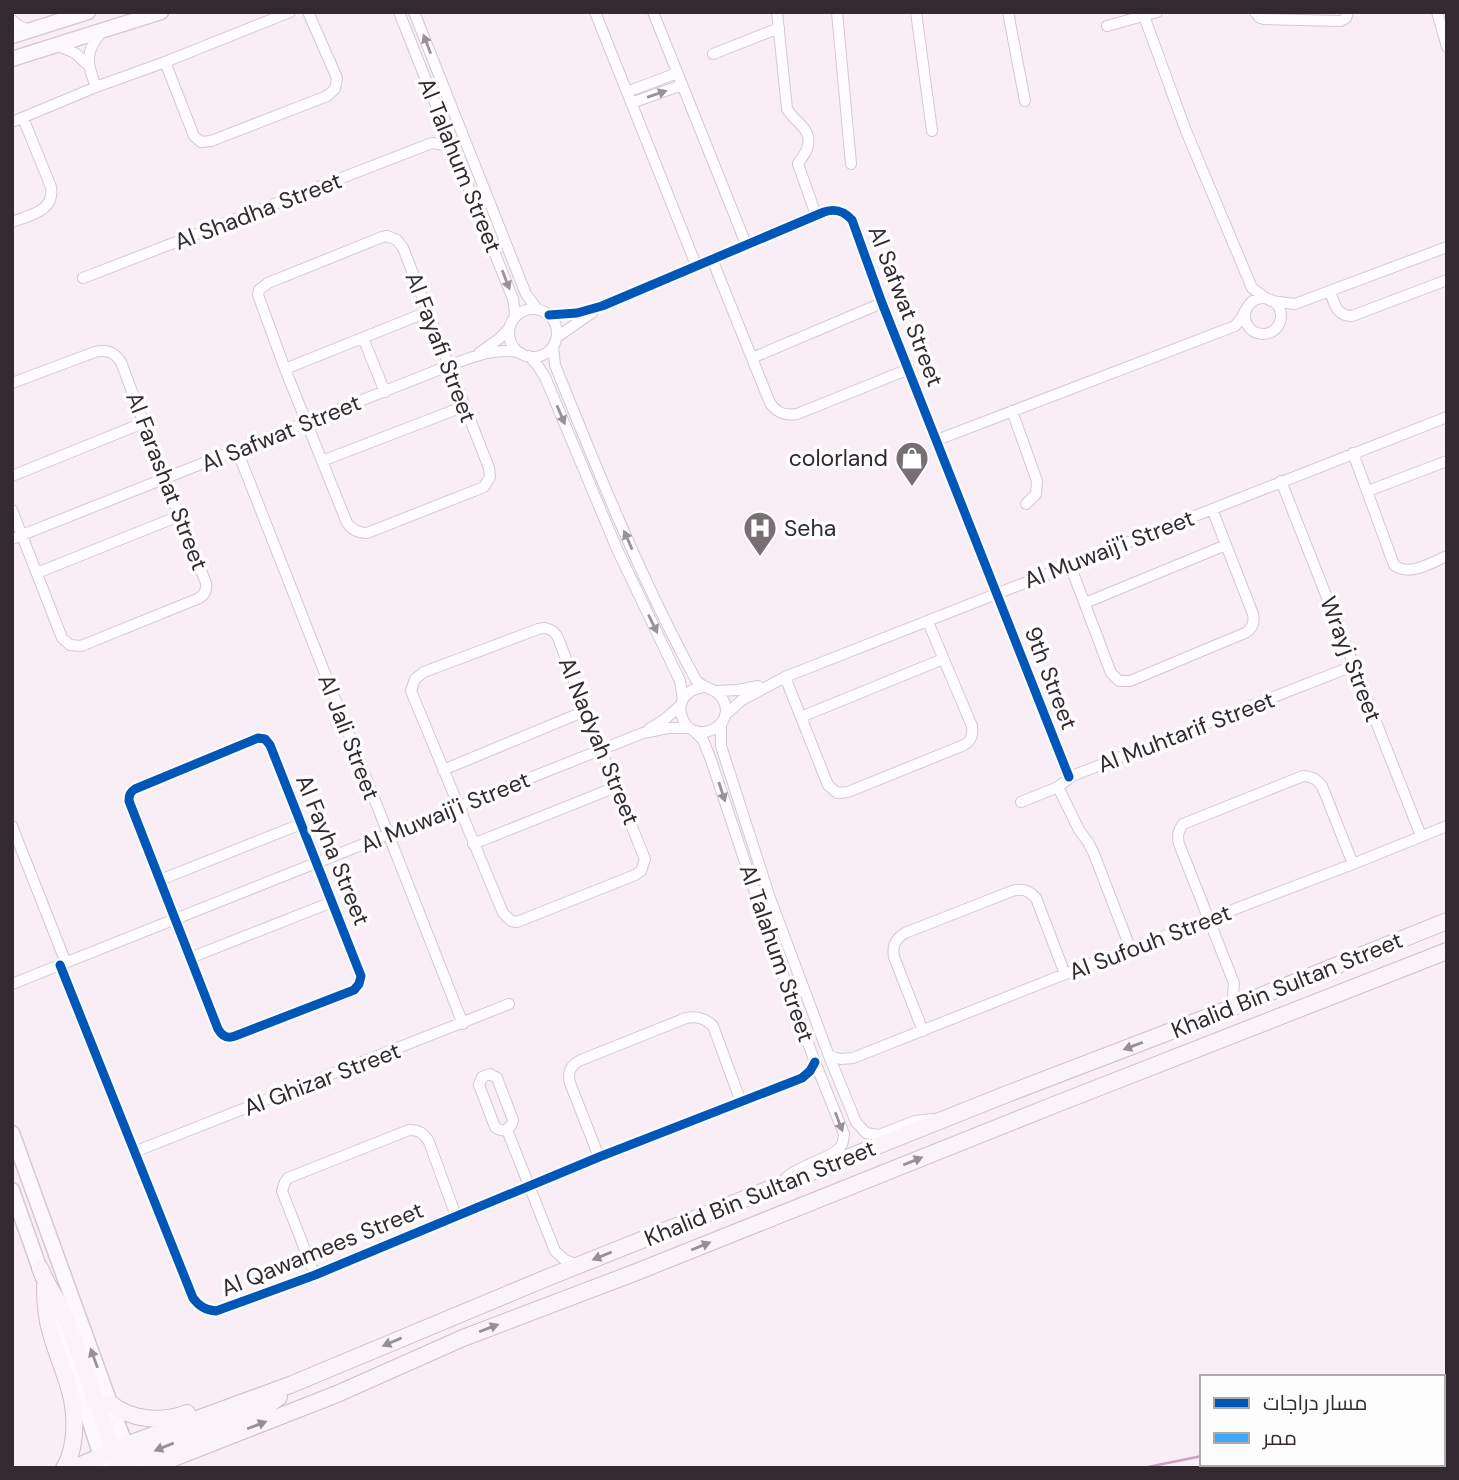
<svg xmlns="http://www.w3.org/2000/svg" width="1459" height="1480" font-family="'DM Sans',Cairo,sans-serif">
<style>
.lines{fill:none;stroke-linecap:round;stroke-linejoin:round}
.stream{stroke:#caa1c0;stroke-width:2.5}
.street-casing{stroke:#d2cad0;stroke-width:12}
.secondary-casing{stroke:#d2cad0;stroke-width:17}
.primary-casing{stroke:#ccbfc9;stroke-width:18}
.street{stroke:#fefcfe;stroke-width:10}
.secondary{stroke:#fcf8fb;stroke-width:14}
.primary{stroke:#faf4f9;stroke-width:16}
.quiet{stroke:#3fa9f5;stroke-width:7;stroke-dasharray:14 7;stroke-linecap:butt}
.cycleway-casing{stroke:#fdfdfd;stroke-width:13}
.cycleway{stroke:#0057b8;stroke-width:9}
.oneway{fill:#989397}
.oneway2{fill:#968f94}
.oneway3{fill:#979196}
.labels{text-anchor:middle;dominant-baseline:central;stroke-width:7;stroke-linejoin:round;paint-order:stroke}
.street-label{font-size:23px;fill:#322a30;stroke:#fdfdfd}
.poi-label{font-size:23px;fill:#322a30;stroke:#fdfdfd;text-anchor:end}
</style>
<rect width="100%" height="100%" fill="#f9eef6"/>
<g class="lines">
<!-- stream -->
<path class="stream" d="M1443,1384H1447
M1143,1468L1202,1456"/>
<defs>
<path id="street" d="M399,12L513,299L515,313L514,319
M414,12L526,294L538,310
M595,12L696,265
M653,12L746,244
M777,12L787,109C795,123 814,129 807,149C805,155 801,158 798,164L816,215
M837,12L851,164
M916,12L932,131
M1008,12L1025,101
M1255,12L1260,18L1264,19L1341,21L1346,18L1348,12
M1437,12L1447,47
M1144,16L1186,131L1252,288L1267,299
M12,20L19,26L29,30
M1107,26L1157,12
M58,46L75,53L88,65
M713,54L779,28
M165,62L194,136L201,142L211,141L327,96L335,89L337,78L308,12
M96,87C87,63 84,53 102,31
M627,92L677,73
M631,103L682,85
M12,122L96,87L165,62L290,12
M12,222C30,215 55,211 51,187L23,118
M387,236L397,240L403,248L489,468L490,477L484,487L367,533C358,533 352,530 347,523L285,369L258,295L259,290L268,283L382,237Z
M712,259L770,403C777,413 785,416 797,414L909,369
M83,278L432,143L453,146
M1330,291C1334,303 1336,316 1352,316L1447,280
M1245 316a18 18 0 1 1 36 0a18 18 0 1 1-36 0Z
M1271,301L1295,304L1447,247
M509 333a24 24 0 1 1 48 0a24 24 0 1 1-48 0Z
M549,315L577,313L602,306L824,212C836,208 844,211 852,220L882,303L1069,777
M557,337L593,312
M363,338L385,392
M553,347L555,365C598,472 641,579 696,680C705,690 715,687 722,698C740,726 692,748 682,717C680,712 680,706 682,701C686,692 694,688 704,687
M479,353L500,338L510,327
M529,356L538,366L545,377L617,549L680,681L683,699
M752,358L882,303
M285,369L427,312
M12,383L95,352C107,349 114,352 121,362L164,478L206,583C207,591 204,596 197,599L81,646L70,645L62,638L12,510
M1012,411L1037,481L1036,494L1026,504
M937,440L1235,326L1241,319L1245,311
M237,450L463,1024
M1353,453L1394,565C1410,577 1430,563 1447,556
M322,461L465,406
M12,476L143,423
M1281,481L1421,836
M1368,491L1447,461
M12,539L448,366C470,358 497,346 521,353
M1070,565L1111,673L1119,681H1130L1245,633C1252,629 1255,623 1253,614L1212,509
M37,573L179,516
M1085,603L1226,545
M545,628C553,630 556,633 559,640L585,711L645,859L641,871L635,875L517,922L511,921L503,913L411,691L415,679L424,672L538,629Z
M785,677L828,785L837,793L848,792L964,745C972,740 973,735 972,726L928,622
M716,691L738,690L758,686
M725,715L742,700L785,677L1447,417
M801,717L943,659
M721,724V746L770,898L829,1056L856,1122L866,1133L879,1135L915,1121L932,1119
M649,729L665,719L681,705
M694,731L703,740L711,760L777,958L815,1062L844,1134C843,1139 844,1142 841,1146C835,1157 800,1165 787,1177
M258,738L265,739L270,745L361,976L359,984L354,990L235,1036C227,1039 222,1036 218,1029L129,801C129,795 130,792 135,789Z
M443,770L585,711
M1058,787L1079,830L1088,842L1094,854L1131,950
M1021,802L1058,787L1072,776L1353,666
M12,826L66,963
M473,844L616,787
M160,880L301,824
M190,958L332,902
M60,965L193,1298C199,1306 205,1310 216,1311L315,1275L599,1157L802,1078L810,1071L815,1062
M12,984L643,733L668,728H689
M1227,1008L1233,997L1234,983L1179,844C1177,836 1178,831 1183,824L1303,776C1311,776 1317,779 1322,786L1353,864
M923,1031L894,957C892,946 895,939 905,933L1012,891C1022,888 1029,890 1036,898L1065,974
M829,1056L841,1059L853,1058L1065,974L1353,864L1447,826
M490,1074L497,1078L513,1120C511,1130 502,1133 495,1127L479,1085L482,1077Z
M507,1130L555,1251L565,1260L578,1265
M134,1152L509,1004
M599,1157L570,1083C567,1072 571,1065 581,1060L686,1018C697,1016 705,1018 713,1026L741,1102
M315,1275L282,1191L285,1182L288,1178L409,1130C419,1130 424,1133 429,1142L456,1216"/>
<path id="secondary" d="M12,36L88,12
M12,59L161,12
M12,1133L118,1425L135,1468
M12,1190L43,1278
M50,1301L105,1468"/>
<path id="primary" d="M40,1268C47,1286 58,1300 65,1317C83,1361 97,1407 114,1451L117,1466L123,1468
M45,1286C45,1301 46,1316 50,1330C61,1371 80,1398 73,1442C71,1452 70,1460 64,1468
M110,1403C130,1420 163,1423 187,1413
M74,1468L126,1445L290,1385L549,1277L1007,1094L1226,1010L1447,921
M116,1468L117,1466L132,1459L268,1405L279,1397
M148,1468L337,1394L463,1338L639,1271L1054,1105L1447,951"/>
</defs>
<!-- street casing -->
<use href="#street" class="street-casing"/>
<!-- secondary casing -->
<use href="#secondary" class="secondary-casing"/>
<!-- primary casing -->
<use href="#primary" class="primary-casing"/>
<!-- street -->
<use href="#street" class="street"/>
<!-- secondary -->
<use href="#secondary" class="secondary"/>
<!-- primary -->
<use href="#primary" class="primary"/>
<!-- quiet -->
<path class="quiet" d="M1443,1440L1447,1439
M1350,1468L1361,1464"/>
<defs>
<path id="cycleway" d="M549,315L577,313L602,306L824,212C836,208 844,211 852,220L882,303L1069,777
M258,738L265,739L270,745L361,976L359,984L354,990L235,1036C227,1039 222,1036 218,1029L129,801C129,795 130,792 135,789Z
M60,965L193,1298C199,1306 205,1310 216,1311L315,1275L599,1157L802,1078L810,1071L815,1062"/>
</defs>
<!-- cycleway casing -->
<use href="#cycleway" class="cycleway-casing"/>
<!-- cycleway -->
<use href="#cycleway" class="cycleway"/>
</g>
<!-- one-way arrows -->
<defs><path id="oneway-solid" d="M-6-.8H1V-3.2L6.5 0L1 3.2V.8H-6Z" transform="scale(1.75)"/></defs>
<g class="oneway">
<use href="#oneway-solid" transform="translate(427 44) rotate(-111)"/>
<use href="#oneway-solid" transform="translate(657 94) rotate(-19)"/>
<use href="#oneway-solid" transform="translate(506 280) rotate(69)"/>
<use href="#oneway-solid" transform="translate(561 415) rotate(67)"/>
<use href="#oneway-solid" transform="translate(628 540) rotate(-114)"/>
<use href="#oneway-solid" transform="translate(653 624) rotate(64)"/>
<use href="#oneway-solid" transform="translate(722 792) rotate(72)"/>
<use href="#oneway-solid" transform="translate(839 1122) rotate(69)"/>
</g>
<g class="oneway2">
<use href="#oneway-solid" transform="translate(1133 1046) rotate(159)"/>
<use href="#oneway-solid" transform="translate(913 1161) rotate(-22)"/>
<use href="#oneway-solid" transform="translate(701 1246) rotate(-22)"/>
<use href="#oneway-solid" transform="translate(602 1256) rotate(158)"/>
<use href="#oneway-solid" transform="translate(489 1328) rotate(-21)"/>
<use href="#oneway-solid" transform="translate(392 1342) rotate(157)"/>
<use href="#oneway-solid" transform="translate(257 1425) rotate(-21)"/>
<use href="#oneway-solid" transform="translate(164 1447) rotate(158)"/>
</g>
<use class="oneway3" href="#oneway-solid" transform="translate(94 1358) rotate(-110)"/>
<!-- icons -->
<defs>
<symbol id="shop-pin" viewBox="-11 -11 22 30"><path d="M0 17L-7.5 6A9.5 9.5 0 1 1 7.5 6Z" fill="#786f75" stroke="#fdfdfd"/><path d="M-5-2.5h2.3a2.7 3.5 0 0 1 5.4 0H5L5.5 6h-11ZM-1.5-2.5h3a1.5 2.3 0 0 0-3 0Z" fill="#fff"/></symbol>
<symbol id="hospital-pin" viewBox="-11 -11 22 30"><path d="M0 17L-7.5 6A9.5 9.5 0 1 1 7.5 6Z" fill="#786f75" stroke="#fdfdfd"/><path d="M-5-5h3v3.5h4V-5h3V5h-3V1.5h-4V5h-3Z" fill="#fff"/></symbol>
</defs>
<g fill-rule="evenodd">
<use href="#shop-pin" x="893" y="439" width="38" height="52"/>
<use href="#hospital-pin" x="741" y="509" width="38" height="52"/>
</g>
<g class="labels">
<!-- street labels -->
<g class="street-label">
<text transform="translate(460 165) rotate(68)">Al Talahum Street</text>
<text transform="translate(258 211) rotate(-21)">Al Shadha Street</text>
<text transform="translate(906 306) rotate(69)">Al Safwat Street</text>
<text transform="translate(441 347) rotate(69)">Al Fayafi Street</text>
<text transform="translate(281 433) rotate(-22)">Al Safwat Street</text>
<text transform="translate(167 481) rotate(69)">Al Farashat Street</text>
<text transform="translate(1109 549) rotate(-21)">Al Muwaij'i Street</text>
<text transform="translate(1351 659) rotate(69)">Wrayj Street</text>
<text transform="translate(1051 678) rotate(69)">9th Street</text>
<text transform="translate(1186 732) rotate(-21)">Al Muhtarif Street</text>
<text transform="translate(349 737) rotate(69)">Al Jali Street</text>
<text transform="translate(599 741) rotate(68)">Al Nadyah Street</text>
<text transform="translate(445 812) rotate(-22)">Al Muwaij'i Street</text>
<text transform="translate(333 850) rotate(68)">Al Fayha Street</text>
<text transform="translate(1150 942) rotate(-21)">Al Sufouh Street</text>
<text transform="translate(777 953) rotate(71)">Al Talahum Street</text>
<text transform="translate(1287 985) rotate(-22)">Khalid Bin Sultan Street</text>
<text transform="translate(322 1079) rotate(-21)">Al Ghizar Street</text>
<text transform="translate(760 1193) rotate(-22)">Khalid Bin Sultan Street</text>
<text transform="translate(322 1249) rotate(-22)">Al Qawamees Street</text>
</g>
<!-- poi labels -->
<g class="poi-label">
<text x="888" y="458">colorland</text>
<text x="784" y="528" text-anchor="start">Seha</text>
</g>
</g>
<!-- border -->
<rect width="1459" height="1480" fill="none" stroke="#322a30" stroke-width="28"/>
<!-- legend -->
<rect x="1200" y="1375" width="245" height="91" fill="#fdfdfd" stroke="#aca9ab" stroke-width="2"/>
<rect x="1214" y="1398" width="35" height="10" fill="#0057b8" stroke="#aca9ab" stroke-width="2"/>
<text x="1263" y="1410" font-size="21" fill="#322a30">مسار دراجات</text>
<rect x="1214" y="1433" width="35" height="10" fill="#3fa9f5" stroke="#aca9ab" stroke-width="2"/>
<text x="1263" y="1445" font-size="21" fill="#322a30">ممر</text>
</svg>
